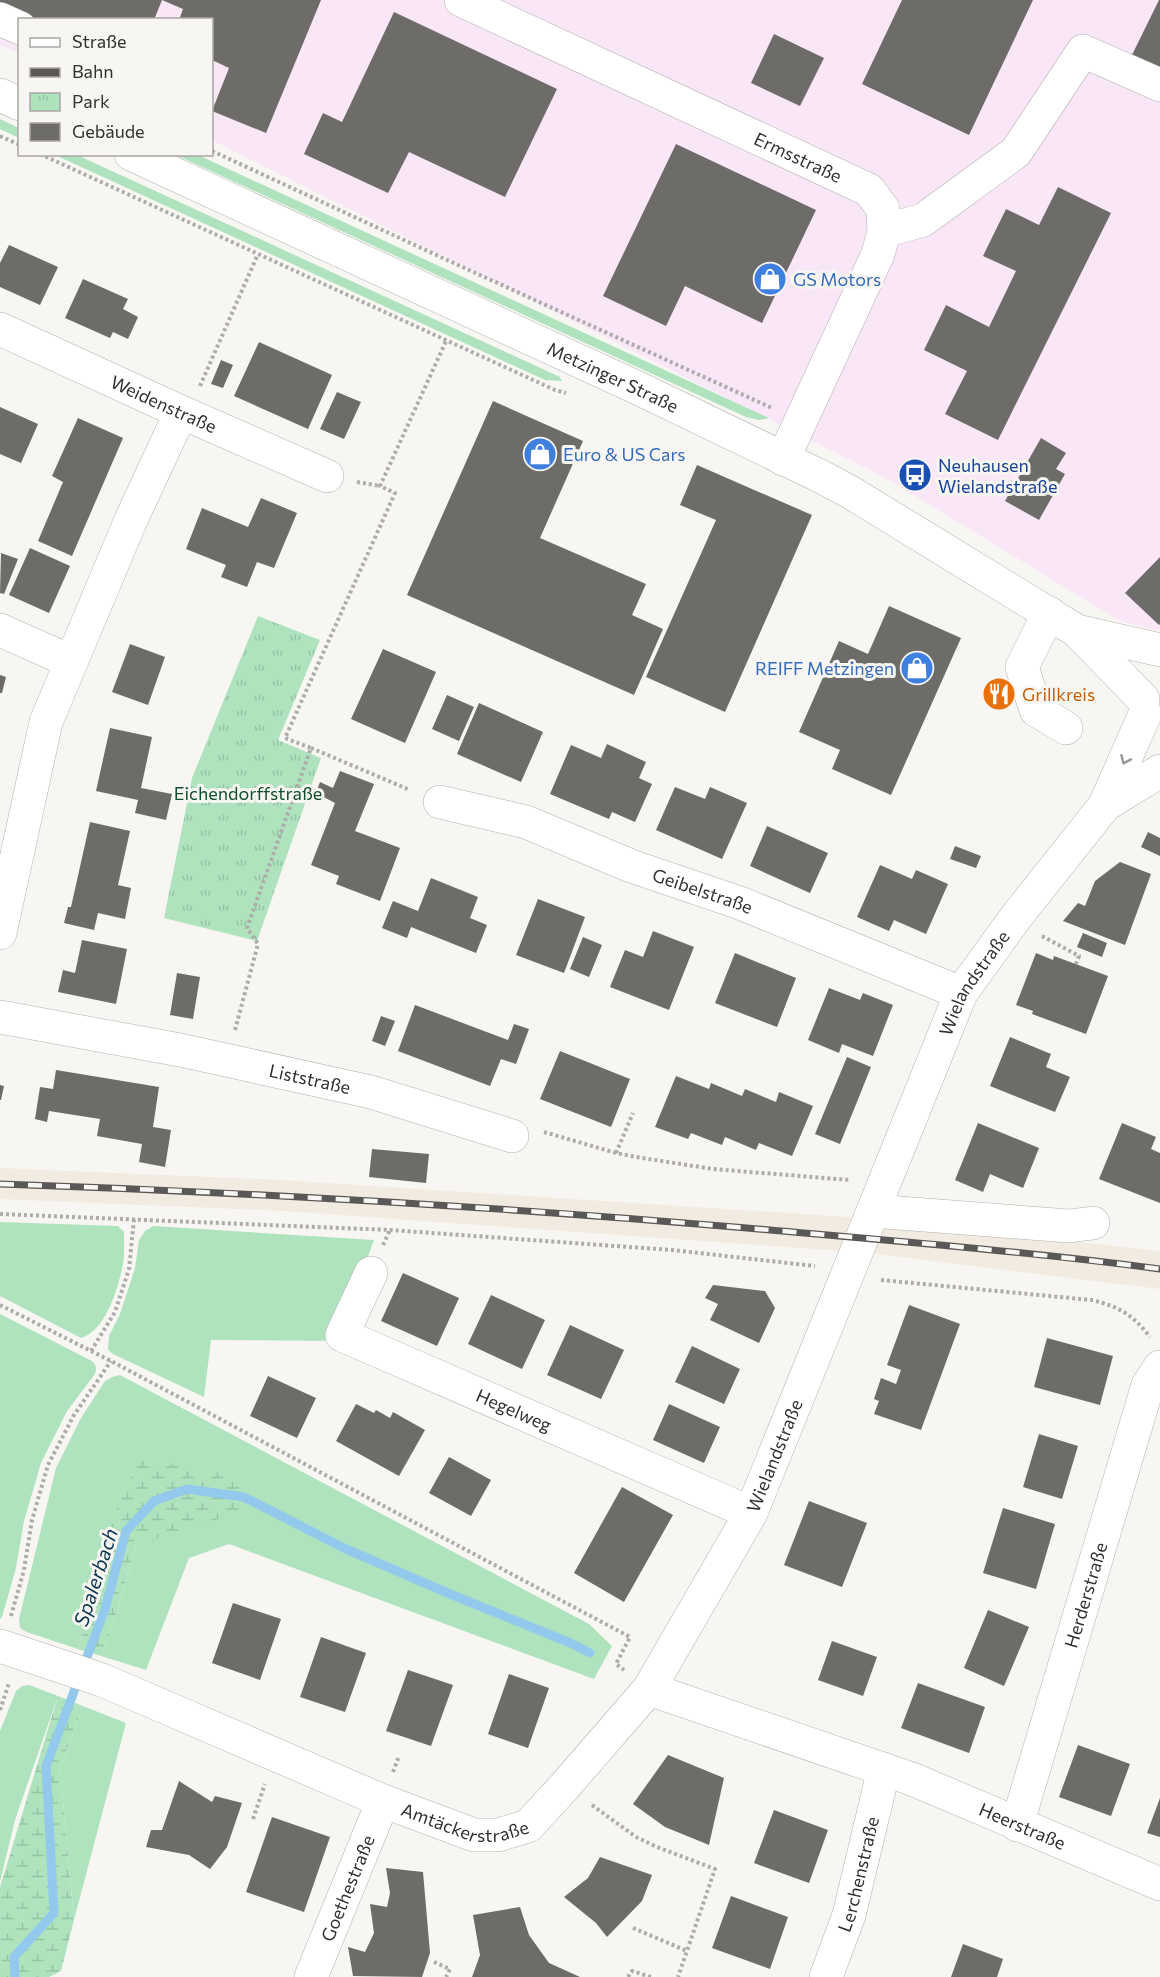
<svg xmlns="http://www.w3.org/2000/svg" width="1160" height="1977" font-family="Commissioner,sans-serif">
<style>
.built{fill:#f1ebe1}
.industrial{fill:#f9e6f6}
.grass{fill:#aee3be}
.wetland{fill:url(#wetland-marsh)}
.park{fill:url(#park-tufts)}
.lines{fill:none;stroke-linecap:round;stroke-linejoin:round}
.stream{stroke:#92c9ed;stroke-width:9}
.building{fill:#6d6c69}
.minor-casing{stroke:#b3b1ae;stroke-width:34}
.path{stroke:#aeacaa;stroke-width:4;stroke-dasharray:3 3;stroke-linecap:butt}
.minor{stroke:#fff;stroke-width:33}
.rail-casing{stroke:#595857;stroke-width:7}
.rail{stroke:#f8f6f3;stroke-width:4.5;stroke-dasharray:14;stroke-linecap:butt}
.oneway{stroke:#989898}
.labels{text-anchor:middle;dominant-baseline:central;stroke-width:6;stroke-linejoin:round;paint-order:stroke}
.street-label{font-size:18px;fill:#323130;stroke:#f8f6f3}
.shop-label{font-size:18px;fill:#366cbe;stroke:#f8f6f3;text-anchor:start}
.transit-label{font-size:18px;fill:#164399;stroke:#f8f6f3;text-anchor:start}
.food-label{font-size:18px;fill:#c56008;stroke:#f8f6f3;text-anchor:start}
.park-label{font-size:18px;fill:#104f2d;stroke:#f8f6f3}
.water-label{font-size:20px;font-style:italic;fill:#07354e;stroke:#f8f6f3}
</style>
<defs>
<pattern id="wetland-marsh" width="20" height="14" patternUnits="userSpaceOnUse" patternTransform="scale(1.5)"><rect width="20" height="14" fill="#aee3be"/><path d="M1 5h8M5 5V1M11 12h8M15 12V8" fill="none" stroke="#96c3a4"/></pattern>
<pattern id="park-tufts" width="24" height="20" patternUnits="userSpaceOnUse" patternTransform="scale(1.5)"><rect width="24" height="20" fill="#aee3be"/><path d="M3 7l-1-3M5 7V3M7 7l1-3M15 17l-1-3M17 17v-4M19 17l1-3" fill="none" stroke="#96c3a4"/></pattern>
</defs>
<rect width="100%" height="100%" fill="#f8f6f3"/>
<!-- built -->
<path class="built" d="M0,1168L282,1180L864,1218L1160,1251V1289L869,1253L285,1211L0,1199Z"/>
<!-- industrial -->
<path class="industrial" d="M0,0H1160V630H1154L1120,621L884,477L212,140V20H20L19,53L0,45Z"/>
<!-- grass -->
<path class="grass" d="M0,119L19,128V138L0,129Z
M55,155H77L560,377L562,381L545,380Z
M176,155H198L769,418L759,420L746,417Z
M0,1222L118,1226L124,1232C124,1243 125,1257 122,1269C117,1291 105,1331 81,1338L0,1296Z
M153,1226L374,1240L337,1341L211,1340L204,1397L113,1354L108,1350L109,1336L120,1314L135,1268L139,1240L145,1231Z
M0,1314L90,1360C96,1364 97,1367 95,1374L67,1411L41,1463L24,1521L16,1568L2,1617L0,1619Z
M120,1375L589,1624L612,1646L594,1679L229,1544L189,1558L146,1670L101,1656L116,1615L136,1546L181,1530H107L96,1589L78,1649L27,1632L20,1628L19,1619L56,1468L81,1418L105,1381L112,1377Z
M29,1685L58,1696L15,1820L0,1882V1731L16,1691L22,1686Z
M83,1706L126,1723L74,1920L60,1768Z"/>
<!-- wetland -->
<path class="wetland" d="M141,1457L239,1477L242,1511L136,1546L116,1615L101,1656L78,1649L96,1589L107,1530Z
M58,1696L83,1706L60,1768L74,1920L61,1971L49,1977H0V1887Z"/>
<!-- park -->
<path class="park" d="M258,616L320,640L278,740L321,758L257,941L164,918L192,778Z"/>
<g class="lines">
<!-- stream -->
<path class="stream" d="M15,1977L14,1957L54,1913L46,1766L105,1609L126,1531L154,1501L187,1489L244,1497L346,1549L450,1594L573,1644L590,1653"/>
</g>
<!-- building -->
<path class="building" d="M0,0H321L266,133L212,111L229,68L212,60V20H179L183,9L162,0L154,20H38L0,4Z
M902,0H1033L969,135L862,84Z
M1159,0H1160V73L1130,59Z
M394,12L557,89L505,197L409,152L388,193L304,154L323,113L342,122Z
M774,34L824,58L800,106L751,83Z
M676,144L816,210L762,323L685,286L666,326L603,296Z
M1058,187L1111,213L998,440L945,414L967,371L924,350L946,305L989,327L1016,271L983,256L1006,209L1039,225Z
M9,245L58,267L40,305L0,287V263Z
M83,279L128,299L123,309L138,317L128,339L113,332L110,338L65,318Z
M259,342L332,375L308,429L234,396Z
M221,360L233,365L223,388L211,384Z
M337,392L361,402L344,439L320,429Z
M493,401L583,441L540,538L646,584L632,615L663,629L634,695L407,595Z
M0,407L38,424L21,463L0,454Z
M78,418L123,438L72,556L38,541L63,482L52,476Z
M1041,438L1066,453L1056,469L1065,474L1039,520L1005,501Z
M697,465L812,515L725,712L646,677L716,520L680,505Z
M261,498L297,513L274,568L257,562L247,587L221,577L226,565L186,549L202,508L248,527Z
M30,548L70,566L49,613L9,595Z
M1,553L18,559L4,594L0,593Z
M1160,557V624L1159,625L1125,593Z
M889,606L961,638L891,795L832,769L840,750L799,732L839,641L868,654Z
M130,644L165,657L148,705L112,692Z
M383,649L436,672L405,743L351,719Z
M0,675L6,677L2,693H0Z
M447,695L474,707L459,741L432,729Z
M479,703L543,732L521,782L457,754Z
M110,728L152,737L141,788L172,794L166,820L135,813L138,800L96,791Z
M607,744L646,762L639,778L652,784L635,822L612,812L609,819L550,794L571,745L601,758Z
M340,771L374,784L355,831L400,848L380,901L336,884L339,876L311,865L335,803L316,793L320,782L333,788Z
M675,787L705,799L710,787L747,803L722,859L656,830Z
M90,822L130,831L118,885L131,888L125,919L98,913L94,930L64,923L68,907H71Z
M767,826L828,853L810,893L750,866Z
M1148,832L1160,838V856L1141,847Z
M955,846L981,856L976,868L950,859Z
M1120,862L1151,874L1125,945L1063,921L1078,903L1085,906L1095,881Z
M880,865L912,879L916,870L948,884L926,934L894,920L889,931L857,917Z
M431,878L478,897L470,918L487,925L476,953L411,927L407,938L382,928L393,901L418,911Z
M538,899L585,917L564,973L516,955Z
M653,931L694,947L669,1010L610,987L625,950L643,957Z
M1083,933L1107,943L1102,957L1077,947Z
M583,937L602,945L589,977L570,969Z
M82,940L127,949L116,1004L58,992L63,970L75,973Z
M735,953L796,978L777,1027L715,1003Z
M1036,953L1053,960L1054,956L1108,976L1086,1034L1032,1014L1033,1011L1016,1005Z
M177,973L200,977L193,1019L170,1015Z
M829,988L860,1000L863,993L893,1005L873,1056L842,1044L839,1053L808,1040Z
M415,1005L508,1040L514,1024L529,1029L516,1064L501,1059L490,1086L398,1051Z
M381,1016L395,1021L385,1046L372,1041Z
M1010,1037L1051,1054L1046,1067L1070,1077L1055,1112L990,1086Z
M560,1051L630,1079L611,1127L540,1099Z
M847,1057L871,1067L840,1144L815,1134Z
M56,1070L159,1087L153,1127L171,1130L165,1167L139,1162L142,1144L97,1136L100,1119L49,1111L47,1122L35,1119L40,1087L53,1089Z
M676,1076L709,1089L711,1083L742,1096L745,1089L776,1102L779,1092L813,1106L792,1156L759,1143L756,1150L725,1137L722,1145L691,1133L688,1139L655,1127Z
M0,1085L4,1086L1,1100H0Z
M978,1123L1039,1148L1023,1188L990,1174L983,1192L955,1180Z
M1122,1123L1156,1137L1151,1149L1160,1153V1203L1099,1179Z
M372,1149L429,1154L426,1183L369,1177Z
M403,1273L459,1298L437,1346L381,1321Z
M713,1285L765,1291L775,1308L759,1343L710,1320L718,1304L705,1298Z
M491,1295L545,1320L522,1369L468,1344Z
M909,1305L960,1324L921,1430L874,1414L879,1401L874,1399L881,1378L896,1384L901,1370L887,1365Z
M570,1325L624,1350L601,1399L547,1375Z
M1047,1338L1113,1356L1100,1405L1034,1387Z
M692,1346L740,1369L724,1404L675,1382Z
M268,1376L316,1398L297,1438L250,1416Z
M356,1404L374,1413L376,1410L390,1418L393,1412L425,1430L399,1476L336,1441Z
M669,1404L720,1427L704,1463L653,1440Z
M1039,1434L1078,1446L1062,1499L1023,1487Z
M449,1457L491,1480L471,1516L429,1493Z
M622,1487L673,1515L624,1602L574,1573Z
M809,1501L867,1523L842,1587L784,1565Z
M1003,1508L1055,1524L1036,1589L983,1573Z
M233,1603L281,1619L260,1680L212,1663Z
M988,1610L1029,1627L1004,1686L964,1668Z
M321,1637L366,1653L345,1712L300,1697Z
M832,1641L877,1657L863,1696L818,1680Z
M408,1670L453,1685L431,1746L386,1731Z
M509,1674L549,1688L528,1748L488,1734Z
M918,1683L985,1707L969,1753L901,1728Z
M1078,1745L1130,1764L1111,1816L1059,1797Z
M668,1755L724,1778L709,1845L665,1827L633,1804Z
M179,1781L212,1802L215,1796L242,1803L227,1847L210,1869L189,1855L146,1847L151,1830H162Z
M1160,1798V1837L1147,1833Z
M774,1810L828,1830L809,1883L754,1863Z
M272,1817L330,1837L304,1912L246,1892Z
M600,1857L652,1875L642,1901L607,1937L596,1923L564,1897L588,1878Z
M386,1868L423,1872L430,1953L422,1977L353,1976L348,1947L365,1952L374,1933L370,1904L387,1907L390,1893Z
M731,1896L788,1917L770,1969L712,1948Z
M520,1907L529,1935L549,1963L580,1977H472L480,1955L473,1915Z
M963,1944L1003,1959L997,1977H951Z"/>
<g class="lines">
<defs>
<g id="minor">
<path id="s1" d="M461,0L869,190L883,209L884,231L878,254L783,459"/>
<path d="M0,19L20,28"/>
<path d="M0,95L20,104"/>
<path id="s2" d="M131,154L642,390L822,477L850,492L1077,631L1143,699"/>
<path d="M884,231L923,220L1016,152L1083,51L1160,85"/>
<path id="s3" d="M0,329L181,412L327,476"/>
<path d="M1049,613L1022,667L1036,710L1066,728"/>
<path d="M0,630L70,661"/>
<path d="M1077,631L1160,650"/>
<path id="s4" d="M440,802L526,822L631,866L740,903L961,993"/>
<path d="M1105,805L1160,771"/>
<path d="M0,933L46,722L130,522L181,412"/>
<path id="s5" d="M0,1017L180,1050L371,1092L512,1136"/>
<path d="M873,1211L1069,1226L1093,1223"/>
<path id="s6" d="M371,1273L342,1335L751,1513"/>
<path id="s7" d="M0,1646L102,1680L383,1801L474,1835H498L528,1826L564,1787L649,1689L751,1513L961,993L1016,917L1105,805L1145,714"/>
<path id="s8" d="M649,1689L912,1779L1160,1884"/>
<path id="s9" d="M1017,1825L1148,1385L1160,1367"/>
<path id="s10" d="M311,1977L383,1801"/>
<path id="s11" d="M826,1977L849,1915L884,1769"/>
</g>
</defs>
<!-- minor casing -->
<use href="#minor" class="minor-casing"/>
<!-- path -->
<path class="path" d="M0,136L20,145
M212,151L458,265L772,408
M40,154L555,390L566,393
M200,386L258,254
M357,482L380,486
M311,748L410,790
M1042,936L1079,956L1076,964
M235,1030L258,944L247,928L311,748L285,738L395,493L380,486L447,339
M544,1132L616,1153L636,1157L713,1169L850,1180
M616,1153L633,1113
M0,1214L390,1230L672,1250L815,1266
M383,1245L390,1230
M881,1280L1092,1300C1120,1307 1133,1315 1150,1337
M0,1305L111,1361L630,1637L616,1664L624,1670
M91,1351L115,1312L129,1269L134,1219
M11,1616L24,1570L32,1520L48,1465L74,1415L111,1361
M0,1710L9,1683
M393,1772L399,1756
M592,1805L636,1837L657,1847L715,1869L678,1977
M253,1819L265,1784
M633,1928L687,1951
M434,1962L450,1969L446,1977
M628,1977L632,1971L651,1977"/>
<!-- minor -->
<use href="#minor" class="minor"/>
<defs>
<path id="rail" d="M0,1184C249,1192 498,1207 747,1228C885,1240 1023,1251 1160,1269"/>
</defs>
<!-- rail casing -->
<use href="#rail" class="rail-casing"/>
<!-- rail -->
<use href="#rail" class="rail"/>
</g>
<!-- one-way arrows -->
<defs><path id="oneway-chevron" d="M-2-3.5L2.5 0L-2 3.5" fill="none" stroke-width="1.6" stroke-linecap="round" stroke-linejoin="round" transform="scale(1.5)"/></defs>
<use class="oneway" href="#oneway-chevron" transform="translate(1125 760) rotate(114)"/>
<!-- icons -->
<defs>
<symbol id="shop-disc" viewBox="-11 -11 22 22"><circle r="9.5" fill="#3f7fe0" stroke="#f8f6f3"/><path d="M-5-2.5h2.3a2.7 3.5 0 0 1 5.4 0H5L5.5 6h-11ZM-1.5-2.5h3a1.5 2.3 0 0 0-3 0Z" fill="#fff"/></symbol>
<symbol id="bus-disc" viewBox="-11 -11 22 22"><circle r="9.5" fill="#1a4fb4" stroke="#f8f6f3"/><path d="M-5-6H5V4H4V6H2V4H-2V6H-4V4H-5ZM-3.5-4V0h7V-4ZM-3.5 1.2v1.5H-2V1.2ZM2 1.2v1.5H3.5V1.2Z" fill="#fff"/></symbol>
<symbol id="restaurant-disc" viewBox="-11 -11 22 22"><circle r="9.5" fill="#e8710a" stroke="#f8f6f3"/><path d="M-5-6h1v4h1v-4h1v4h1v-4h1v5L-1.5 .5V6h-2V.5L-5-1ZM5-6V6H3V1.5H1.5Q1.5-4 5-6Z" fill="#fff"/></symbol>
</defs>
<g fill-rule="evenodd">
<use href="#shop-disc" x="751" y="260" width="38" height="38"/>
<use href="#shop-disc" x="521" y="435" width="38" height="38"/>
<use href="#bus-disc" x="896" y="456" width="38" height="38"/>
<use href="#shop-disc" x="898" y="649" width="38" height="38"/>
<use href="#restaurant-disc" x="980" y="675" width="38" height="38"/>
</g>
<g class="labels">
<!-- street labels -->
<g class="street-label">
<text stroke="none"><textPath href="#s1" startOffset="372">Ermsstraße</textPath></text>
<text stroke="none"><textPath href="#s2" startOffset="531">Metzinger Straße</textPath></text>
<text stroke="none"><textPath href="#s3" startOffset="180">Weidenstraße</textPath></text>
<text stroke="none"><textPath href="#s4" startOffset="278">Geibelstraße</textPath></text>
<text stroke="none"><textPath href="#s7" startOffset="1528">Wielandstraße</textPath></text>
<text stroke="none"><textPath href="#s5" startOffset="316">Liststraße</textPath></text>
<text stroke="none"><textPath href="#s6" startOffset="256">Hegelweg</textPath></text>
<text stroke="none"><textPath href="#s7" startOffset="1014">Wielandstraße</textPath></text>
<text stroke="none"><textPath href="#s9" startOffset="240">Herderstraße</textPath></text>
<text stroke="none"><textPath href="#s7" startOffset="500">Amtäckerstraße</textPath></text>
<text stroke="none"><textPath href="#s8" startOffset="398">Heerstraße</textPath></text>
<text stroke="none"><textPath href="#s11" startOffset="108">Lerchenstraße</textPath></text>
<text stroke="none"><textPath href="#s10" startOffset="96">Goethestraße</textPath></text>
</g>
<!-- shop labels -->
<g class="shop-label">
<text x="793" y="279">GS Motors</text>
<text x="563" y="454">Euro &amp; US Cars</text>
<text x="894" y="668" text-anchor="end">REIFF Metzingen</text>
</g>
<!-- transit labels -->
<g class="transit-label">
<text x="938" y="465">Neuhausen<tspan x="938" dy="21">Wielandstraße</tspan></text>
</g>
<!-- food labels -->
<g class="food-label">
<text x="1022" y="694">Grillkreis</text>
</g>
<!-- park labels -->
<g class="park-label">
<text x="248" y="793">Eichendorffstraße</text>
</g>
<!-- water labels -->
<g class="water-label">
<text transform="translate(95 1577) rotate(-72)">Spalerbach</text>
</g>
</g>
<!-- legend -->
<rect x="18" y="18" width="195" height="138" fill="#f8f6f3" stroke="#a9a7a5" stroke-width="1.5"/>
<rect x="30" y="38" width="30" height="9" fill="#ffffff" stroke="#a9a7a5" stroke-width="1.5"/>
<text x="72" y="48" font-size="18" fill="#323130">Straße</text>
<rect x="30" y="68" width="30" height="9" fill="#595857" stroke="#a9a7a5" stroke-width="1.5"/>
<text x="72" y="78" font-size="18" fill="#323130">Bahn</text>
<rect x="30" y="93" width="30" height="18" fill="url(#park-tufts)" stroke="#a9a7a5" stroke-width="1.5"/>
<text x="72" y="108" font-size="18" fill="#323130">Park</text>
<rect x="30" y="123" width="30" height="18" fill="#6d6c69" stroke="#a9a7a5" stroke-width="1.5"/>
<text x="72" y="138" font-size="18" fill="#323130">Gebäude</text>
</svg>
